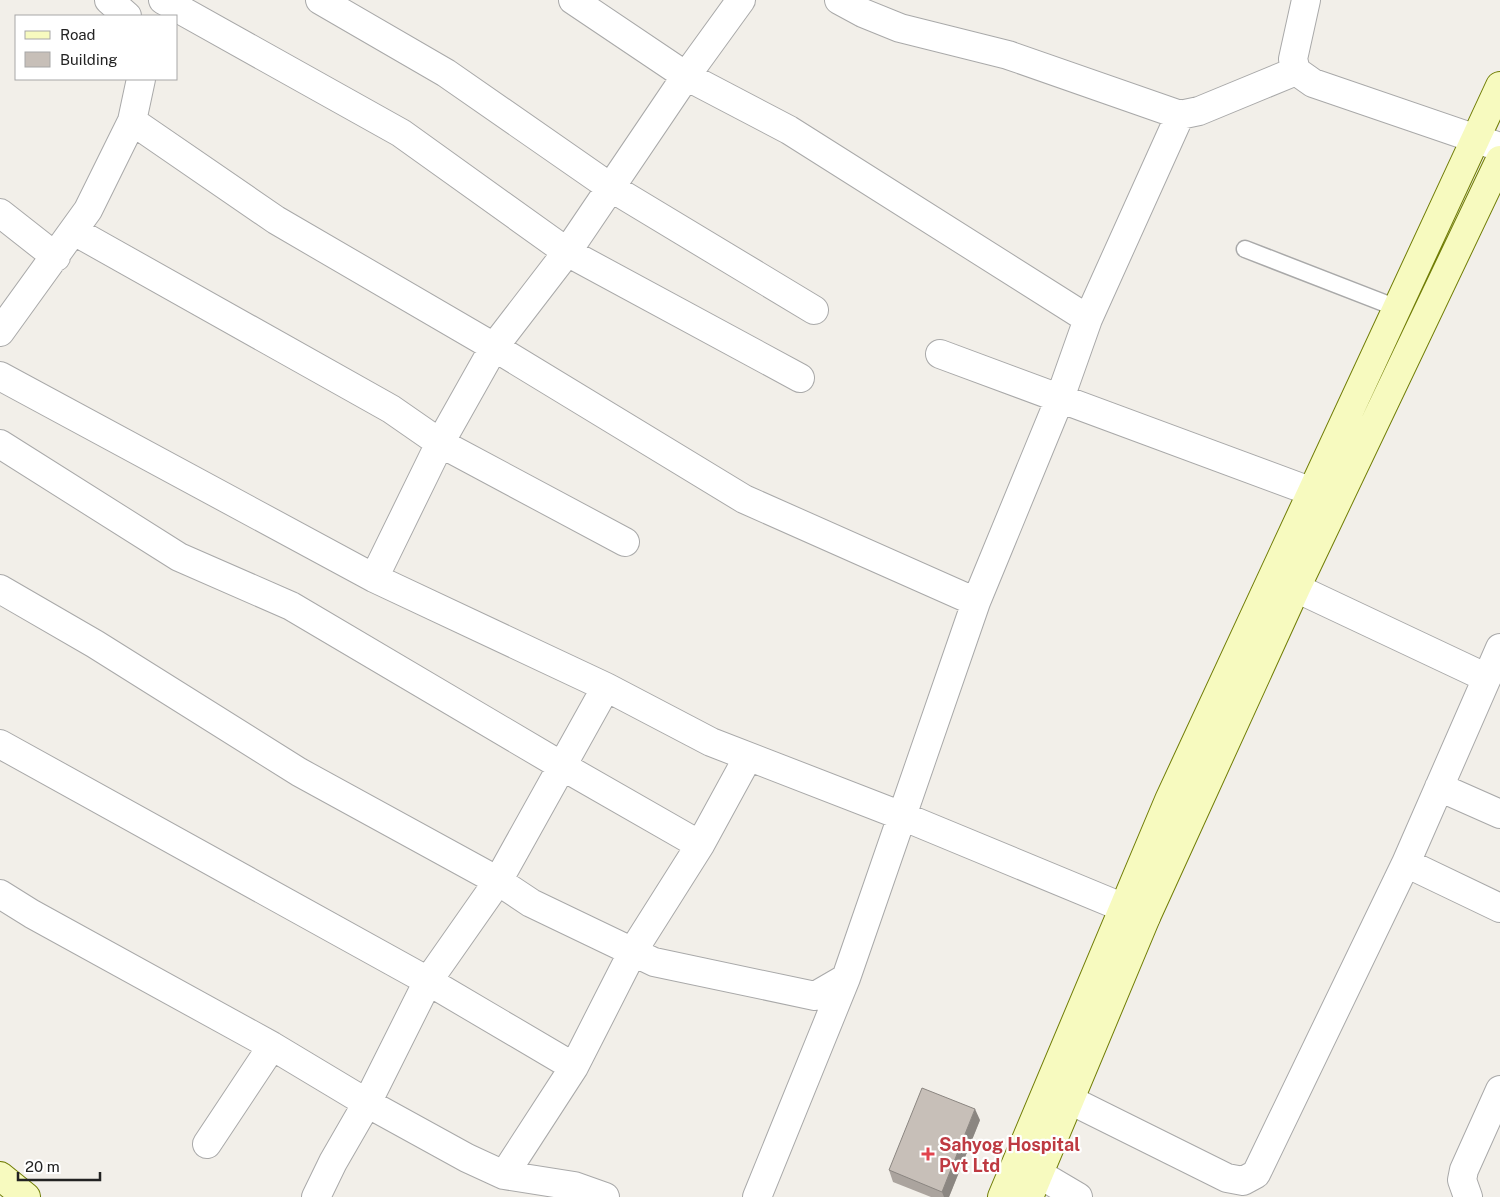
<svg xmlns="http://www.w3.org/2000/svg" width="1500" height="1197" font-family="'Public Sans',sans-serif">
<style>
.lines{fill:none;stroke-linecap:round;stroke-linejoin:round}
.lane-casing{stroke:#a9a9a9;stroke-width:19}
.street-casing{stroke:#a9a9a9;stroke-width:30}
.secondary-casing{stroke:#707d05;stroke-width:30}
.lane{stroke:#fff;stroke-width:16}
.street{stroke:#fff;stroke-width:28}
.secondary{stroke:#f7fabf;stroke-width:28}
.wall{fill:#aba49e}
.shaded-wall{fill:#8b8681}
.building{fill:#c7bfb8;stroke:#8b8681}
.health-dot{fill:#e0444e;stroke:#fff;stroke-width:2}
.labels{text-anchor:middle;dominant-baseline:central;stroke-width:4.5;stroke-linejoin:round;paint-order:stroke}
.health-label{font-size:18px;font-weight:bold;fill:#be3a42;stroke:#fff;text-anchor:start}
</style>
<rect width="100%" height="100%" fill="#f2efe9"/>
<g class="lines">
<defs>
<path id="lane" d="M1245,249L1397,308"/>
<path id="street" d="M109,0L127,16
M163,0L401,133L567,252L800,378
M320,0L446,73L610,187L814,310
M573,0L686,76L789,130L1088,319
M839,0L863,13L900,28L1008,55L1180,115L1199,111L1296,71
M1306,0L1293,59L1296,71L1313,83L1500,147
M132,121L276,220L494,347L744,499L976,602
M0,213L56,257
M74,231L391,409L440,443L625,542
M0,332L88,210L132,121L141,79
M940,354L1334,500
M0,376L374,578L606,687L711,742L902,816L1146,917
M0,444L179,557L291,606L562,766L700,845L748,757
M374,578L440,443L494,347L567,252L686,76L741,0
M1296,588L1487,678
M0,589L95,644L299,772L498,881L531,903L654,962L815,996L846,978L976,602L1060,398L1088,319L1180,115
M0,744L428,981L574,1067
M1439,787L1500,814
M1406,863L1500,908
M0,894L32,914L272,1046L367,1103L467,1158L504,1175L574,1186L605,1197
M1070,1100L1227,1178L1243,1181L1256,1174L1406,863L1500,648
M207,1144L272,1046
M1039,1174L1078,1197
M504,1175L574,1067L633,951L700,845
M316,1197L333,1162L367,1103L428,981L498,881L606,687
M757,1197L846,978
M1468,1197L1462,1180L1464,1170L1500,1090"/>
<path id="secondary" d="M0,1176L26,1197
M1002,1197L1169,800L1500,86
M1029,1197L1146,917L1296,588L1500,160"/>
</defs>
<!-- lane casing -->
<use href="#lane" class="lane-casing"/>
<!-- street casing -->
<use href="#street" class="street-casing"/>
<!-- secondary casing -->
<use href="#secondary" class="secondary-casing"/>
<!-- lane -->
<use href="#lane" class="lane"/>
<!-- street -->
<use href="#street" class="street"/>
<!-- secondary -->
<use href="#secondary" class="secondary"/>
</g>
<!-- wall -->
<path class="wall" d="M980,1120L949,1197H931L893,1182L889,1170Z"/>
<!-- shaded-wall -->
<path class="shaded-wall" d="M975,1109L980,1120L949,1197H944L942,1192Z"/>
<!-- building -->
<path class="building" d="M922,1088L975,1109L942,1192L889,1170Z"/>
<!-- markers -->
<path class="health-dot" d="M925.5 1146.5h5v5h5v5h-5v5h-5v-5h-5v-5h5z"/>
<g class="labels">
<!-- health labels -->
<g class="health-label">
<text x="939" y="1144">Sahyog Hospital<tspan x="939" dy="21">Pvt Ltd</tspan></text>
</g>
</g>
<!-- legend -->
<rect x="15" y="15" width="162" height="65" fill="#ffffff" stroke="#a7a7a7"/>
<rect x="25" y="31" width="25" height="8" fill="#f7fabf" stroke="#a7a7a7"/>
<text x="60" y="40" font-size="15" fill="#222222">Road</text>
<rect x="25" y="52" width="25" height="15" fill="#c7bfb8" stroke="#a7a7a7"/>
<text x="60" y="65" font-size="15" fill="#222222">Building</text>
<!-- scale -->
<path d="M18 1172v8h82v-8" fill="none" stroke="#222222" stroke-width="2.5"/>
<text x="25" y="1172" font-size="15" fill="#222222" stroke="#ffffff" stroke-width="4" paint-order="stroke">20 m</text>
</svg>
